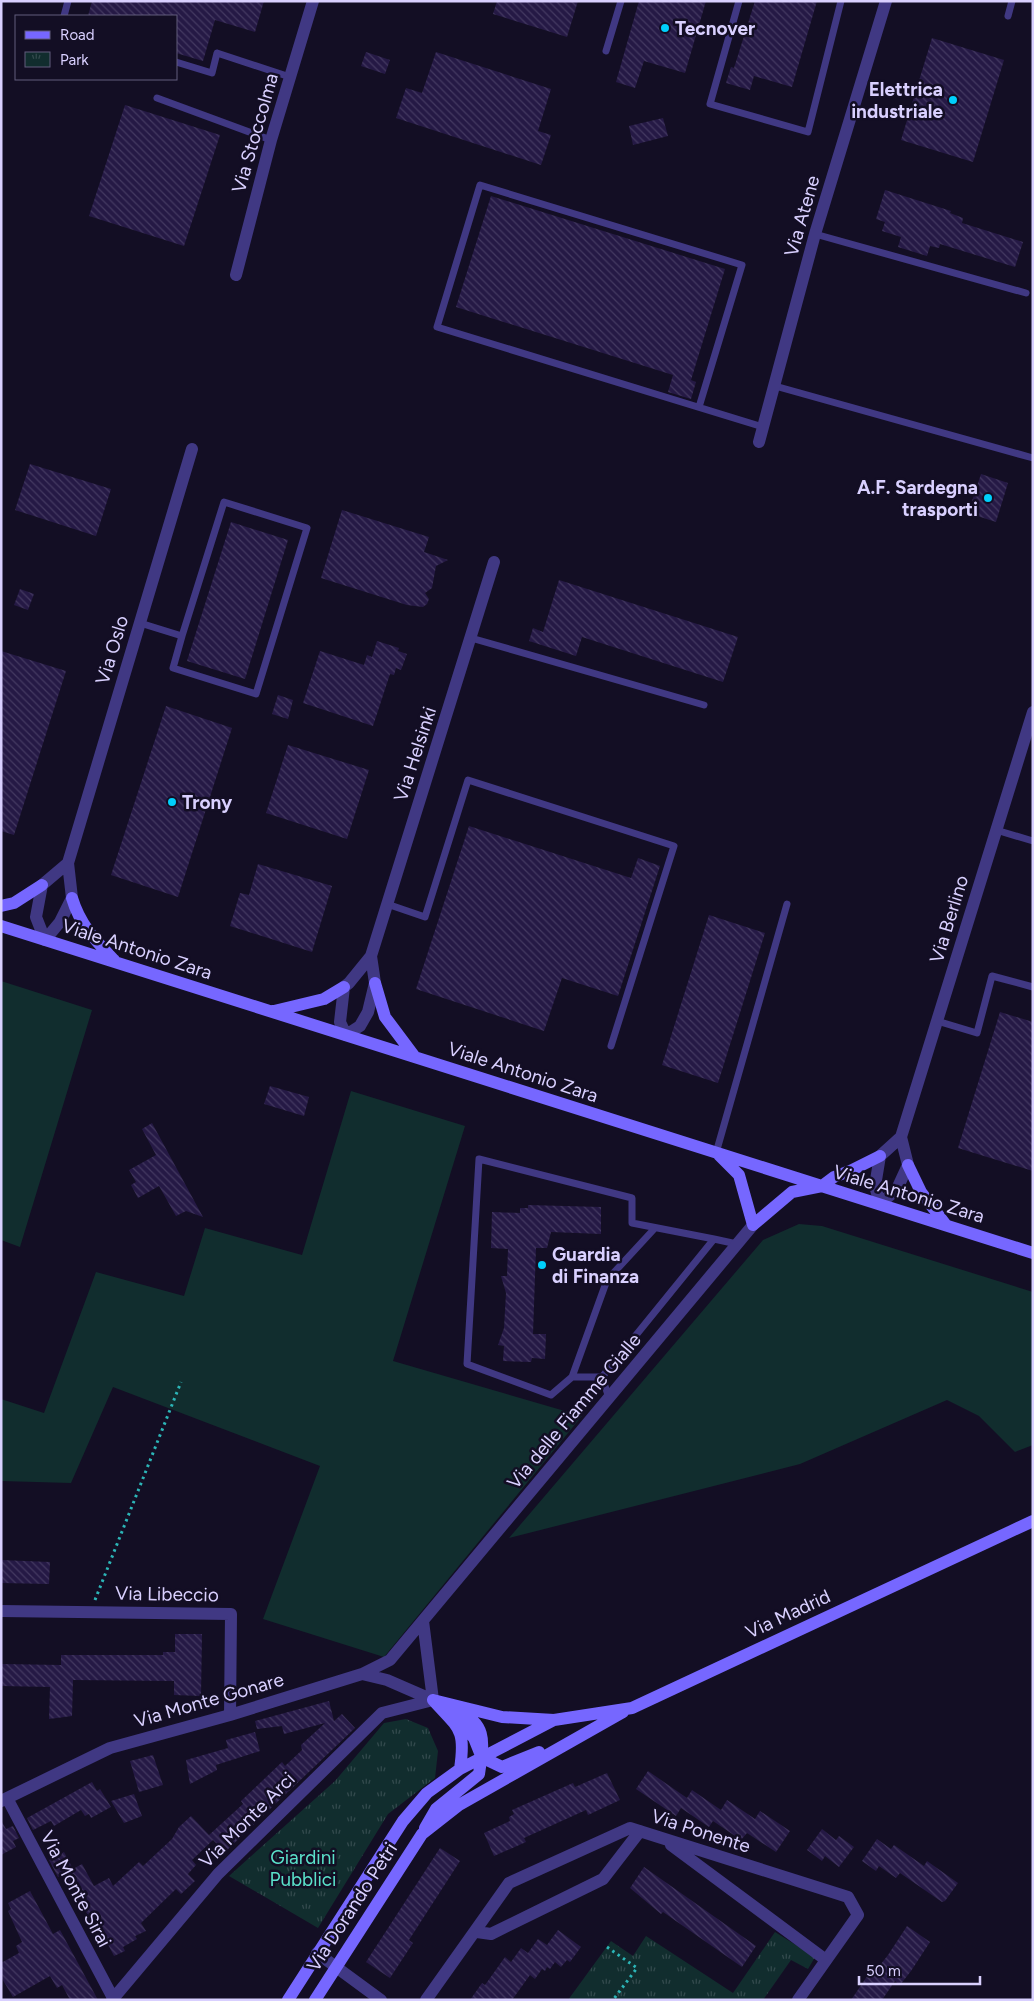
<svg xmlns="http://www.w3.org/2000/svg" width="1034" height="2001" font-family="Figtree,sans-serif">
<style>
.grass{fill:#112d2e}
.park{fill:url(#park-tufts)}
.building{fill:url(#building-back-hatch)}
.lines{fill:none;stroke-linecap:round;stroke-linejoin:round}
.path{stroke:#2cb5b7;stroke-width:3;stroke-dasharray:2.5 4;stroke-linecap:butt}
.lane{stroke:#403883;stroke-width:7}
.street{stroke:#403883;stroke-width:12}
.secondary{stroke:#7667ff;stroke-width:12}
.poi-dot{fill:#00cffb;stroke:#130e24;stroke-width:2}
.labels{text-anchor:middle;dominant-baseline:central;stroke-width:5;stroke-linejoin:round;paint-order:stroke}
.poi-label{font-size:19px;font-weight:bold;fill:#d9d0ff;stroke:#130e24;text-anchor:start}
.street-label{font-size:19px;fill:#d9d0ff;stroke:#130e24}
.park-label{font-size:19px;fill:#5ae1ca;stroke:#130e24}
</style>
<defs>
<pattern id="park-tufts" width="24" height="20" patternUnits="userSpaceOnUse" patternTransform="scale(1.25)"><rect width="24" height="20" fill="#112d2e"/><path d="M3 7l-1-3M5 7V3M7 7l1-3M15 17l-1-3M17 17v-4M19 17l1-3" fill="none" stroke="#334a4d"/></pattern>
<pattern id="building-back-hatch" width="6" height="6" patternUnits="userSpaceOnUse" patternTransform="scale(1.25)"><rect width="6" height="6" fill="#251945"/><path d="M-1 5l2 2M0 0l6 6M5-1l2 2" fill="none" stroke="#443961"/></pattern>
</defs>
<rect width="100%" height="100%" fill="#130e24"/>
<!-- grass -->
<path class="grass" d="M1,981L92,1010L20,1247L1,1240Z
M351,1091L465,1126L393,1361L582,1416L384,1657L263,1619L320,1466L113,1387L71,1483L1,1481V1399L44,1413L96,1272L184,1296L205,1228L302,1255Z
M799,1224L822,1226L1033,1292V1445L1015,1452L979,1416L947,1400L800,1464L509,1538L763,1240Z"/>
<!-- park -->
<path class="park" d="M406,1719L428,1728L438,1751L435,1778L388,1814L318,1928L229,1876L335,1781L384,1723Z
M775,1932L815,1957L808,1969L791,1960L763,2000H568L611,1941L633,1956L646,1936L733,1993Z"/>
<!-- building -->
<path class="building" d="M92,1H264L255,32L215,20L203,61L176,53V16H88Z
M497,1H578L567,37L493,14Z
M639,1H706L685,73L644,61L635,88L616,82Z
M755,1H817L792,87L754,76L750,90L726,83L731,67L734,68Z
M932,38L1004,60L973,162L901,140Z
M366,52L390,60L385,74L361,66Z
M436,52L551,89L538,131L551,135L541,165L396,118L406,88L422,93Z
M125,105L220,135L184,246L89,216Z
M663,118L668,136L633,145L629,126Z
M885,190L951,211L950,213L963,218L962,223L1023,242L1015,267L940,244L939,248L930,246L927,256L898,247L901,237L882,231L885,222L876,219Z
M491,196L725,269L691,380L696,382L691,399L668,392L673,375L456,307Z
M30,464L111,489L96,536L15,510Z
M981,474L1008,483L996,522L968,513Z
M342,510L429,537L424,552L448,560L436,566L432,588L425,593L429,599L427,604L423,607L407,605L321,578Z
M231,522L288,540L245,679L187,661Z
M559,580L738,637L723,682L582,637L576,656L529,641L533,628L543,632Z
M20,589L34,594L28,610L14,605Z
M377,641L399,648L398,651L407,654L401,670L396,668L394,675L390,674L373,726L303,703L320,651L364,665L367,655L372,657Z
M1,651L66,671L14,835L1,831Z
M278,695L293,700L288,719L272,714Z
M166,706L232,728L178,897L111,875Z
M288,745L369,770L347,839L266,813Z
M469,826L631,878L638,858L660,866L618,996L562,978L544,1031L416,989Z
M258,864L332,886L312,952L230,926L240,893L249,895Z
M709,915L765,933L718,1083L662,1065Z
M1000,1012L1033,1022V1171L958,1148Z
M270,1086L309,1097L304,1116L264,1104Z
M152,1123L203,1217L186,1211L176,1216L159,1186L138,1198L131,1185L136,1182L129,1170L156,1155L142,1129Z
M528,1205L601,1207V1234L551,1232L547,1248H536L533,1334H546L545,1359L532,1358L531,1362L503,1361L504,1346L498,1345L504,1328L506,1293L501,1276H507L508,1249L491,1248L492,1212L520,1213V1208H528Z
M1,1560L50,1562L49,1584L1,1583Z
M175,1634H202L201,1696L174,1695V1681L73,1680L72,1716L49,1719L50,1687L1,1686V1664L61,1665V1655H163V1652H175Z
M329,1701L334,1721L342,1714L355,1728L225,1852L213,1840L192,1860L196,1865L188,1874L195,1881L181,1894L176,1889L141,1923L146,1931L135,1936L137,1939L123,1947L125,1951L114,1956L101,1931L97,1933L80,1900L79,1901L71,1887L69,1889L62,1875L58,1877L49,1860L64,1852L73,1869L82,1864L94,1886L109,1878L113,1886L139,1862L143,1866L172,1839L179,1827L191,1816L209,1835L243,1804L241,1801L282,1762L285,1766L302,1750L301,1745L325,1723L284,1734L282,1726L257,1729L255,1721Z
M255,1732L260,1751L216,1765L217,1770L190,1784L186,1760L228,1748L226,1740Z
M153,1755L163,1785L139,1792L130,1761Z
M648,1771L687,1798L692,1790L721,1810L727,1800L755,1819L760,1811L790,1831L776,1852L747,1833L741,1840L713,1821L709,1827L681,1808L676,1816L636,1789Z
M607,1773L620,1800L588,1815L586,1810L524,1838L526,1842L494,1856L484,1833L510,1821L509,1817L514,1814L512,1810L573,1783L575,1787Z
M92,1782L97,1791L100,1789L111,1807L91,1818L89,1814L85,1816L81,1810L54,1826L51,1821L33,1830L27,1818Z
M134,1794L142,1816L124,1823L111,1801Z
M1,1820L6,1829L13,1826L19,1838L13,1841L16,1847L1,1855Z
M822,1829L836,1840L839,1836L854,1847L839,1867L825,1856L822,1861L807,1850Z
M877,1839L891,1849L894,1845L924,1866L927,1861L958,1883L945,1901L942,1902L900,1873L896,1878L879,1866L876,1871L862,1861Z
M440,1848L460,1861L409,1940L413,1943L390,1978L366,1962Z
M644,1867L756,1946L742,1967L663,1912L661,1914L630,1888Z
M30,1891L53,1934L60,1930L98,2000H70L62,1985L57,1988L50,1976L13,1997L1,1977V1963L19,1953L16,1946L22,1942L8,1911L11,1909L8,1903Z
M907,1926L930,1942L911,1971L900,1985L895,1981L882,2000H851L874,1966L877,1969L888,1955Z
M558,1930L581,1947L570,1962L567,1960L561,1967L555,1962L550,1969L547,1967L545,1971L542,1969L535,1979L530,1975L512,2000H470L482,1983L485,1985L505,1957L511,1962L521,1948L528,1953L538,1939L547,1945Z"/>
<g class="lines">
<!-- path -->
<path class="path" d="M95,1600L181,1382
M607,1947L637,1968L613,2000"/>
<!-- lane -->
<path class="lane" d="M739,1L710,104L808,132L841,1
M64,16L68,1
M1008,16L1012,1
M606,51L621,1
M176,62L212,73L217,53L290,77
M157,98L271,140
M815,234L1026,293
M775,386L1033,458
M699,407L742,265L480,185L437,327L763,427
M140,623L182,636L173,668L256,694L307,528L224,502L182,636
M471,638L704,705
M996,830L1033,841
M387,904L425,917L468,780L674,846L611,1046
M937,1021L977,1033L992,976L1033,987
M716,1153L787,904
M655,1228L607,1280L572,1377L551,1395L467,1364L479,1159L632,1198V1223L714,1239
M572,1377H602
M609,1398L602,1377L714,1239L737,1244"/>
<!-- street -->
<path class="street" d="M236,275L271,140L313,1
M759,442L815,234L886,1
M68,863L42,885L36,917L45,940L60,922L72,898L68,863L192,449
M371,956L349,983L344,987L340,1022L346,1035L360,1026L368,1012L375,983L371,956L494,562
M901,1137L908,1165L897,1189L880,1204L875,1186L880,1156L901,1137L1033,712
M1,1611L231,1614L230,1715
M423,1621L433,1700
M362,1674L390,1660L753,1225
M7,1798L113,1998
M1,1801L110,1748L230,1715L362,1674L387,1680L433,1700
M671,1845L826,1960
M477,1932L491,1934L603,1879L640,1831
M317,1953L381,2000
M112,2000L218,1874L382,1713L433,1700
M426,2000L509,1883L630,1828L848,1897L858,1915L798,2000"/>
<!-- secondary -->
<path class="secondary" d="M72,898C80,925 96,941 114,960
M1,906L14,903L42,885
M1,926L1033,1253
M375,983L385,1017L415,1057
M274,1011L324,999L344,987
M719,1155L739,1175L753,1225L792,1192L822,1186L834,1177L852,1170L880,1156
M908,1165L921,1192L946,1225
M433,1700L502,1717L554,1720L632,1708L1033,1521
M433,1700C459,1729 466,1728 460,1769
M457,1718L474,1738L480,1753
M481,1757L502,1767L539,1752
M425,1828L436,1809L479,1774C483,1744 489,1724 456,1710
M288,2000L403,1821L427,1793L460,1769L554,1720
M315,2000L422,1834L459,1805L623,1712"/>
</g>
<!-- markers -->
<g class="poi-dot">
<circle cx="665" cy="28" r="5"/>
<circle cx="953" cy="100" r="5"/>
<circle cx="988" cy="498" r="5"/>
<circle cx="172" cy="802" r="5"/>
<circle cx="542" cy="1265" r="5"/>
</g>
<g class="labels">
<!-- poi labels -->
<g class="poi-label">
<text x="675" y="28">Tecnover</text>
<text x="943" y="89" text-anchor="end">Elettrica<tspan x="943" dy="22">industriale</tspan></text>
<text x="978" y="487" text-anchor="end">A.F. Sardegna<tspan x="978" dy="22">trasporti</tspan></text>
<text x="182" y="802">Trony</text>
<text x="552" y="1254">Guardia<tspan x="552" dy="22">di Finanza</tspan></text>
</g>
<!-- street labels -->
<g class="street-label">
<text transform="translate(255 133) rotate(-74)">Via Stoccolma</text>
<text transform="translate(802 216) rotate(-74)">Via Atene</text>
<text transform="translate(112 650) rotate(-73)">Via Oslo</text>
<text transform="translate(415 754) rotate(-72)">Via Helsinki</text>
<text transform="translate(949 919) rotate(-73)">Via Berlino</text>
<text transform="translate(137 949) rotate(18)">Viale Antonio Zara</text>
<text transform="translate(523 1072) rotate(18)">Viale Antonio Zara</text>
<text transform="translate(909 1194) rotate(17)">Viale Antonio Zara</text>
<text transform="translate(574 1411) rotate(-50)">Via delle Fiamme Gialle</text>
<text transform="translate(167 1594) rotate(1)">Via Libeccio</text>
<text transform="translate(788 1614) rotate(-25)">Via Madrid</text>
<text transform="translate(209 1700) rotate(-16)">Via Monte Gonare</text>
<text transform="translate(247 1820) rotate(-45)">Via Monte Arci</text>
<text transform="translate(701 1831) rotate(18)">Via Ponente</text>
<text transform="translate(76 1889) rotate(62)">Via Monte Sirai</text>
<text transform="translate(352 1907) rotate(-57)">Via Dorando Petri</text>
</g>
<!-- park labels -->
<g class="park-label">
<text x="303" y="1857">Giardini<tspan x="303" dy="22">Pubblici</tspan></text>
</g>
</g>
<!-- border -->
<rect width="1034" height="2001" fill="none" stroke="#d9d0ff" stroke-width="5"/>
<!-- legend -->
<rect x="15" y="15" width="162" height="65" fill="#130e24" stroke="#625c7c"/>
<rect x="25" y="31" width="25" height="8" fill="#7667ff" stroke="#625c7c"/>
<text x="60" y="40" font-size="15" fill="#d9d0ff">Road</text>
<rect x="25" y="52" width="25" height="15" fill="url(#park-tufts)" stroke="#625c7c"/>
<text x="60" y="65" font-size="15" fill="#d9d0ff">Park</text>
<!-- scale -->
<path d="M859 1976v8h121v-8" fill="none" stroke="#d9d0ff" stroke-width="2.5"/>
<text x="866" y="1976" font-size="15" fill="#d9d0ff" stroke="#130e24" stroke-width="4" paint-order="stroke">50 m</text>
</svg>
